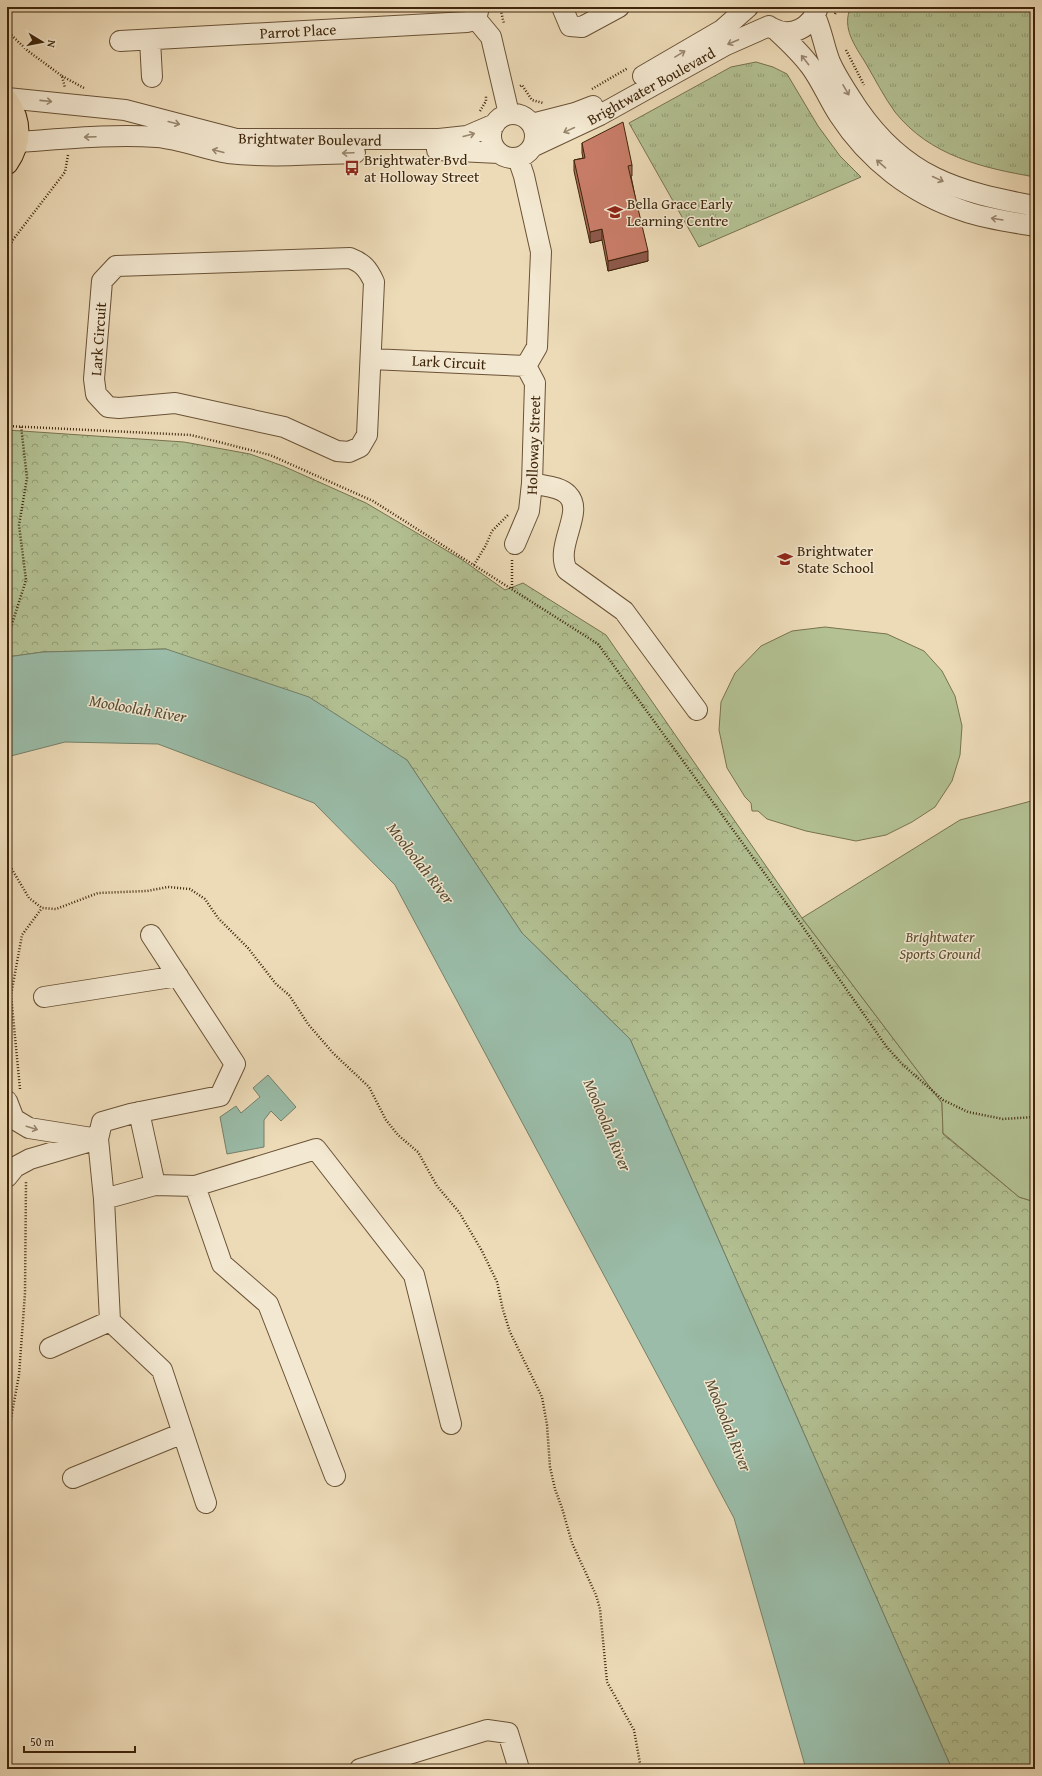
<svg xmlns="http://www.w3.org/2000/svg" width="1042" height="1776" font-family="'Gentium Book Plus',serif">
<style>
.grass{fill:url(#grass-tufts);stroke:#78734e}
.forest{fill:url(#forest-crowns);stroke:#78734e}
.park{fill:#b3c193;stroke:#78734e}
.water{fill:#9abca8;stroke:#758069}
.lines{fill:none;stroke-linecap:round;stroke-linejoin:round}
.minor-casing{stroke:#6a5236;stroke-width:22}
.major-casing{stroke:#3e250a;stroke-width:24}
.path{stroke:#3e250a;stroke-width:2.5;stroke-dasharray:1 2;stroke-linecap:butt}
.minor{stroke:#f3e8d1;stroke-width:20}
.major{stroke:#eddbb8;stroke-width:22}
.wall{fill:#ad6c5a;stroke:#3e250a}
.shaded-wall{fill:#8d584a;stroke:#3e250a}
.building{fill:#c97d69;stroke:#3e250a}
.oneway{stroke:#98866e}
.labels{text-anchor:middle;dominant-baseline:central;stroke-width:3;stroke-linejoin:round;paint-order:stroke}
.street-label{font-size:15px;fill:#3e250a;stroke:#f3e8d1}
.poi-label{font-size:15px;fill:#3e250a;stroke:#f3e8d1;text-anchor:start}
.park-label{font-size:15px;font-style:italic;fill:#5b4c2c;stroke:#f3e8d1}
.water-label{font-size:16px;font-style:italic;fill:#554b32;stroke:#f3e8d1}
</style>
<defs>
<pattern id="grass-tufts" width="24" height="20" patternUnits="userSpaceOnUse"><rect width="24" height="20" fill="#b3c193"/><path d="M3 7l-1-3M5 7V3M7 7l1-3M15 17l-1-3M17 17v-4M19 17l1-3" fill="none" stroke="#939d76"/></pattern>
<pattern id="forest-crowns" width="20" height="18" patternUnits="userSpaceOnUse"><rect width="20" height="18" fill="#b3c193"/><path d="M2 6a3 3 0 1 1 6 0M12 15a3 3 0 1 1 6 0" fill="none" stroke="#939d76"/></pattern>
</defs>
<rect width="100%" height="100%" fill="#eddbb8"/>
<filter id="stains"><feTurbulence type="fractalNoise" baseFrequency=".005" numOctaves="4"/><feColorMatrix values="0 0 0 0 .2 0 0 0 0 .09 0 0 0 0 .02 0 0 0 .5 -.17"/></filter>
<radialGradient id="worn" r=".72"><stop offset=".6" stop-color="#630" stop-opacity="0"/><stop offset="1" stop-color="#630" stop-opacity=".3"/></radialGradient>
<!-- grass -->
<path class="grass" d="M851,7H1035V177C983,168 930,156 895,112C884,97 875,79 865,62C855,46 841,27 851,7Z
M756,62L773,67L787,74L818,126L840,156L861,177L699,247L629,123L731,67Z"/>
<!-- forest -->
<path class="forest" d="M7,430L184,442L250,454L283,466L366,503L461,559L505,590L523,583L606,635L802,918L942,1103L943,1134L1019,1197L1035,1202V1769H952L630,1039L522,933L407,760L166,649L43,652L7,657Z"/>
<!-- park -->
<path class="park" d="M825,627L887,634L924,651L942,671L955,696L962,726L960,755L952,781L935,807L912,822L886,835L856,841L806,831L767,819L758,811H752L751,803L745,797L727,768L719,730L721,702L735,673L761,646L792,631Z
M1035,800V1202L1019,1197L943,1133L942,1103L802,918L960,820Z"/>
<!-- water -->
<path class="water" d="M166,649L309,697L407,760L522,933L630,1039L952,1769H806L734,1518L395,885L314,803L158,744L65,742L7,757V657L43,652Z
M268,1075L296,1107L281,1121L271,1111L264,1120V1147L227,1154L220,1117L236,1106L241,1113L260,1097L253,1088Z"/>
<g class="lines">
<defs>
<path id="minor" d="M479,7L476,19L491,37L509,114
M562,7L570,26L582,27L619,7
M815,16C822,31 824,47 830,62C837,78 848,94 858,109C905,177 957,192 1035,206
M772,28C791,39 812,27 818,7
M776,30C789,42 801,53 811,67C822,82 829,100 839,115C868,160 912,194 964,211C987,219 1011,222 1035,226
M150,40L152,77
M120,41L467,22L476,19
M643,76L722,30L748,7
M7,98L125,110L236,139H439L467,136L495,124
M491 136a22 22 0 1 1 44 0a22 22 0 1 1-44 0Z
M532,124L575,113L593,106
M17,142C64,139 110,134 157,137C181,139 204,149 228,153C270,158 313,154 355,153
M534,146L600,115L726,45L769,26
M437,150L499,153
M350,258C363,263 368,269 374,282L367,435L360,447L349,452L337,451L284,427L175,403L119,408L108,407L96,394L94,379L102,281L116,266Z
M371,359L526,366
M532,483C543,486 560,486 568,495C585,512 554,546 567,570L624,611L697,710
M515,544L529,511L532,483L535,383L526,366L537,347L541,252L524,176L518,158
M151,935L235,1064L220,1096L130,1114L102,1122L98,1139L104,1199L110,1321L162,1370L206,1503
M44,997L178,976
M7,1101L14,1119L29,1128L98,1139L30,1159L15,1167L7,1177
M139,1112L155,1185L195,1186L222,1264L268,1304L335,1476
M195,1186L316,1149L414,1275L451,1424
M104,1199L155,1185
M50,1348L110,1321
M73,1478L183,1433
M360,1769L487,1730L508,1733L519,1769"/>
<path id="major" d="M7,101C21,121 21,143 7,163"/>
</defs>
<!-- minor casing -->
<use href="#minor" class="minor-casing"/>
<!-- major casing -->
<use href="#major" class="major-casing"/>
<!-- path -->
<path class="path" d="M500,7L504,24
M835,14L839,7
M7,31L28,51L62,76L65,88
M846,50L864,85
M62,76L84,88
M520,86L522,85L532,100L543,103
M592,89L628,68
M480,111L486,101V95
M7,257L12,241L65,172L68,155
M7,426L191,435L270,455L373,501L598,644L789,907L886,1046L902,1064L943,1100L968,1112L1003,1119L1035,1117
M474,565L486,545L492,531L508,515
M512,588V560
M7,629L12,624L26,580L19,525L27,478L21,426
M7,861L29,898L42,908L56,909L98,893L147,891L168,887L190,889L205,899L218,918L248,948L276,984L289,995L308,1024L333,1053L369,1087L386,1120L398,1135L418,1152L437,1186L459,1212L482,1251L497,1282L503,1310L510,1332L542,1397L547,1425L550,1467L555,1489L562,1508L572,1543L596,1595L600,1609L607,1682L634,1730L641,1769
M7,984L10,995
M20,1089L11,995L22,935L42,908
M7,1440L19,1375L25,1293L26,1182"/>
<!-- minor -->
<use href="#minor" class="minor"/>
<!-- major -->
<use href="#major" class="major"/>
</g>
<!-- wall -->
<path class="wall" d="M582,143L632,165V176H631L648,261L608,271L602,240L590,243L574,171V160L583,158L582,153Z"/>
<!-- shaded-wall -->
<path class="shaded-wall" d="M602,229V240L590,243V232Z
M648,251V261L608,271V261Z"/>
<!-- building -->
<path class="building" d="M623,122L632,165L628,166L648,251L608,261L602,229L590,232L574,160L585,158L582,143Z"/>
<!-- one-way arrows -->
<defs><path id="oneway-shaft" d="M-6 0H5M1.5-3L5.5 0L1.5 3" fill="none" stroke-width="1.6" stroke-linecap="round" stroke-linejoin="round"/></defs>
<g class="oneway">
<use href="#oneway-shaft" transform="translate(733 42) rotate(157)"/>
<use href="#oneway-shaft" transform="translate(680 54) rotate(-31)"/>
<use href="#oneway-shaft" transform="translate(805 60) rotate(-128)"/>
<use href="#oneway-shaft" transform="translate(846 90) rotate(60)"/>
<use href="#oneway-shaft" transform="translate(46 101) rotate(6)"/>
<use href="#oneway-shaft" transform="translate(174 123) rotate(14)"/>
<use href="#oneway-shaft" transform="translate(569 130) rotate(155)"/>
<use href="#oneway-shaft" transform="translate(469 135) rotate(-15)"/>
<use href="#oneway-shaft" transform="translate(90 137) rotate(178)"/>
<use href="#oneway-shaft" transform="translate(218 151) rotate(-166)"/>
<use href="#oneway-shaft" transform="translate(348 153) rotate(178)"/>
<use href="#oneway-shaft" transform="translate(881 164) rotate(-139)"/>
<use href="#oneway-shaft" transform="translate(938 179) rotate(25)"/>
<use href="#oneway-shaft" transform="translate(997 219) rotate(-171)"/>
<use href="#oneway-shaft" transform="translate(32 1128) rotate(17)"/>
</g>
<!-- icons -->
<defs>
<symbol id="bus-bare" viewBox="-9 -9 18 18"><path d="M-5-6H5V4H4V6H2V4H-2V6H-4V4H-5ZM-3.5-4V0h7V-4ZM-3.5 1.2v1.5H-2V1.2ZM2 1.2v1.5H3.5V1.2Z" fill="#8f2418" stroke="#f3e8d1" stroke-width="2.5" paint-order="stroke"/></symbol>
<symbol id="school-bare" viewBox="-9 -9 18 18"><path d="M0-5L7-2L0 1L-7-2ZM-4 1L0 2.5L4 1V4Q0 6-4 4Z" fill="#8f2418" stroke="#f3e8d1" stroke-width="2.5" paint-order="stroke"/></symbol>
</defs>
<g fill-rule="evenodd">
<use href="#bus-bare" x="341" y="157" width="22" height="22"/>
<use href="#school-bare" x="604" y="201" width="22" height="22"/>
<use href="#school-bare" x="774" y="548" width="22" height="22"/>
</g>
<g class="labels">
<!-- street labels -->
<g class="street-label">
<text transform="translate(298 31) rotate(-3)">Parrot Place</text>
<text transform="translate(651 86) rotate(-29)">Brightwater Boulevard</text>
<text transform="translate(310 139) rotate(1)">Brightwater Boulevard</text>
<text transform="translate(98 339) rotate(-86)">Lark Circuit</text>
<text transform="translate(449 362) rotate(3)">Lark Circuit</text>
<text transform="translate(533 445) rotate(-88)">Holloway Street</text>
</g>
<!-- poi labels -->
<g class="poi-label">
<text x="364" y="159">Brightwater Bvd<tspan x="364" dy="17">at Holloway Street</tspan></text>
<text x="627" y="203">Bella Grace Early<tspan x="627" dy="17">Learning Centre</tspan></text>
<text x="797" y="550">Brightwater<tspan x="797" dy="17">State School</tspan></text>
</g>
<!-- park labels -->
<g class="park-label">
<text x="940" y="936">Brightwater<tspan x="940" dy="17">Sports Ground</tspan></text>
</g>
<!-- water labels -->
<g class="water-label">
<text transform="translate(138 708) rotate(10)">Mooloolah River</text>
<text transform="translate(421 863) rotate(52)">Mooloolah River</text>
<text transform="translate(608 1125) rotate(67)">Mooloolah River</text>
<text transform="translate(729 1425) rotate(68)">Mooloolah River</text>
</g>
</g>
<!-- margin -->
<rect width="1042" height="1776" fill="none" stroke="#eddbb8" stroke-width="24"/>
<rect x="8" y="8" width="1026" height="1760" fill="none" stroke="#3e250a" stroke-width="2"/>
<rect x="12" y="12" width="1018" height="1752" fill="none" stroke="#3e250a"/>
<!-- north arrow -->
<g transform="translate(42 42) rotate(100)" stroke="#f3e8d1" stroke-width="3" paint-order="stroke">
<path d="M0-3L7 15L0 10L-7 15Z" fill="#3e250a"/>
<text y="-6" font-size="11" font-weight="bold" text-anchor="middle" fill="#3e250a">N</text>
</g>
<!-- scale -->
<path d="M24 1746v6h111v-6" fill="none" stroke="#3e250a" stroke-width="2"/>
<text x="30" y="1746" font-size="12" fill="#3e250a" stroke="#f3e8d1" stroke-width="3" paint-order="stroke">50 m</text>
<rect width="100%" height="100%" filter="url(#stains)"/>
<rect width="100%" height="100%" fill="url(#worn)"/>
</svg>
